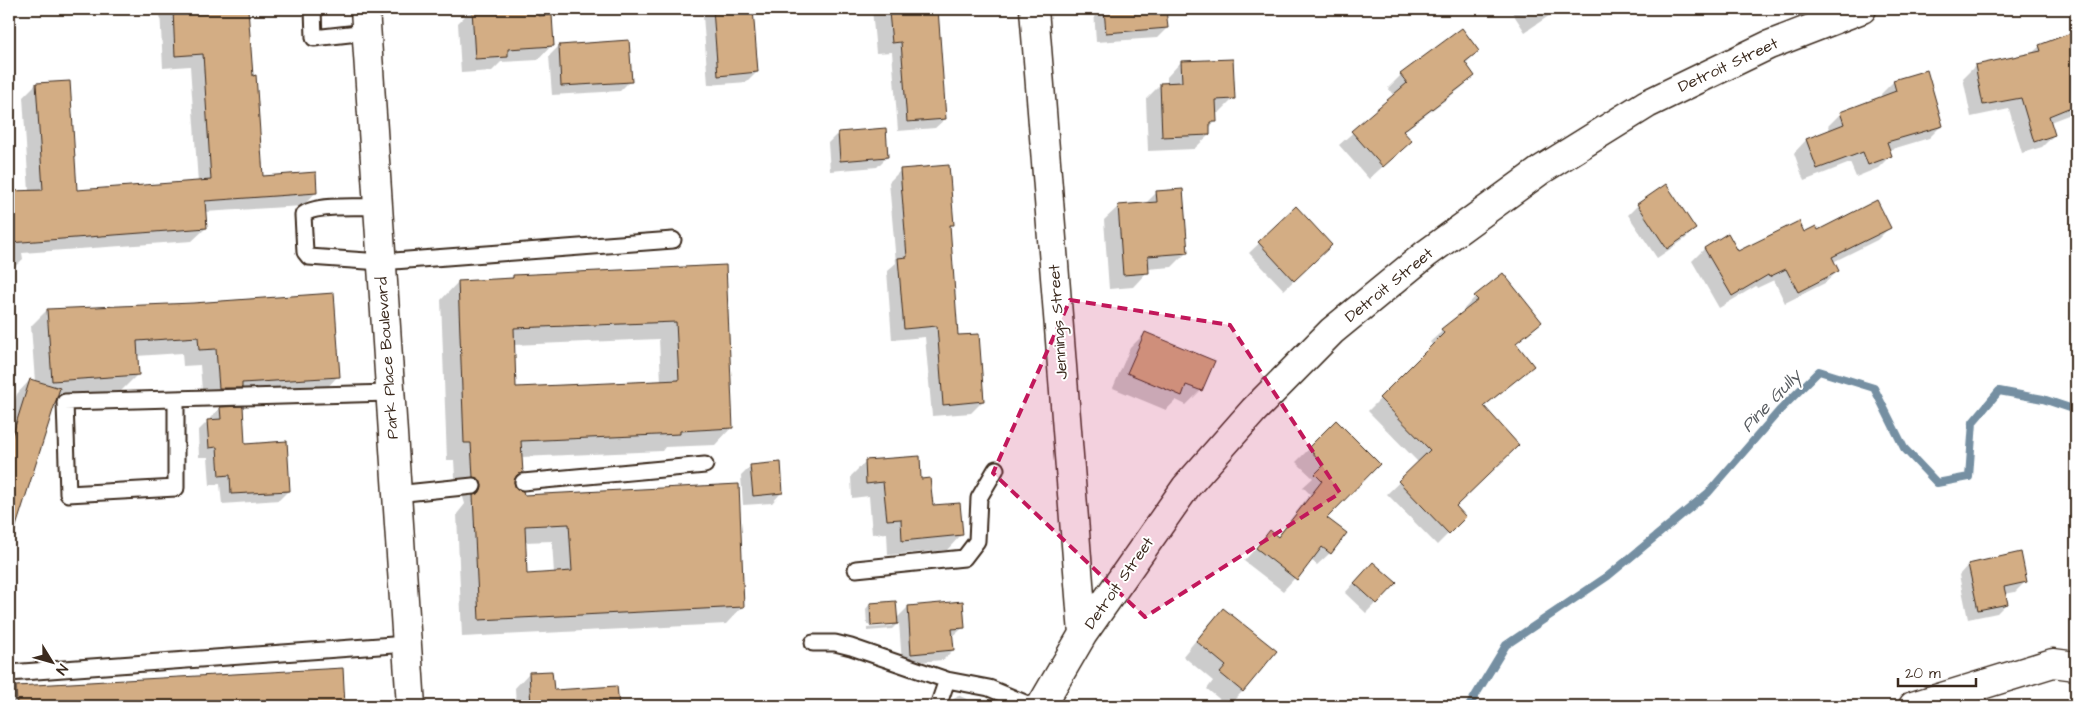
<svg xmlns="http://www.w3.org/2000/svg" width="2085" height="715" font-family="'Architects Daughter',sans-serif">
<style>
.shadow{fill:#0003;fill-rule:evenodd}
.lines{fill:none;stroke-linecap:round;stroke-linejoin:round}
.stream{stroke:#748fa2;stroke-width:8}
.building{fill:#d3ad84;stroke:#3b2a1e;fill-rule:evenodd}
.lane-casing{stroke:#3b2a1e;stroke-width:19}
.street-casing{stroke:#3b2a1e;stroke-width:31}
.secondary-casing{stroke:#3b2a1e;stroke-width:31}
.lane{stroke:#fff;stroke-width:15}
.street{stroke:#fff;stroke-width:28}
.secondary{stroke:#fff;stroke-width:28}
.marked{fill:#c2185b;fill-opacity:0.2;stroke:#c2185b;stroke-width:4;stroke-dasharray:10 6;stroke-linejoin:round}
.labels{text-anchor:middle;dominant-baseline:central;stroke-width:4;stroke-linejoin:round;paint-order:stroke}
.street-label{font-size:16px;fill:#3b2a1e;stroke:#fff}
.water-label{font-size:18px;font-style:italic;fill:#585c60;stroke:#fff}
</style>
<rect width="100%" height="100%" fill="#fff"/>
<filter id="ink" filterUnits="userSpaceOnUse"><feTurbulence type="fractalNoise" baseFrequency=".02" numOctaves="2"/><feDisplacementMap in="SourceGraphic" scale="10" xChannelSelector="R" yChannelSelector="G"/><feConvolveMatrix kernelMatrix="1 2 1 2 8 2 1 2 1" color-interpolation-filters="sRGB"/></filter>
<g filter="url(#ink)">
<!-- shadow -->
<path class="shadow" d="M160,9H247L251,77L262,177L316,192L303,206L204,212L206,228L192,241L22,253L23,259L9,272V193L29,192L23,97L36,84L76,191L198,183L190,66L163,68Z
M472,9H537V17L552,45L538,60L501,62L492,71L461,73L458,23Z
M706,9H752L757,72L747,82L708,85L703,15L706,12Z
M872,9H936L945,119L935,128L898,131L892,52L876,53Z
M1094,9H1165L1167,28L1157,38L1096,42Z
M1510,9H1559L1525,32Z
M2076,32V112L2050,122L2054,135L2042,147L2022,153L2009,109L1971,117L1963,78L1975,66L2031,54L2040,46Z
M559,46L630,81L620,91L552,95L549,56Z
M1478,51L1465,64L1474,75L1461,88L1403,132L1411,141L1369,179L1339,145L1394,96L1388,88L1401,75Z
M1181,62L1233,99L1219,113H1215L1216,121L1209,128V135L1194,149L1148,151L1146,99L1161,84H1167V77Z
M1894,81L1941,126L1929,138L1889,150L1891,155L1878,168L1856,177L1850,163L1804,181L1794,153L1806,140L1830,131L1828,126L1841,113L1882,98L1881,94Z
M838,133L887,157L877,167L830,171L828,143Z
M901,170L953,224L949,228L957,336L983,401L971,413L932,416L925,337L892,340L887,271L896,263L889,182Z
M1156,193L1187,252L1172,267L1147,269V272L1133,287L1109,289L1104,220L1119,206L1145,204Z
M1638,205L1695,229L1685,239L1657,258L1628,215Z
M1296,208L1321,255L1284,290L1249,253Z
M1890,227L1877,240L1833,262L1838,271L1825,283L1785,303L1774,280L1757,288L1756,286L1719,308L1692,261L1704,249L1727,235L1738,253L1818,232Z
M725,267L732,427L715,445L665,447L662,451L521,457V472L513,480L515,489L522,496L743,606L726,624L462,637L457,514L465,504L463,497L456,494L454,460H447L441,300L458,282L510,280L513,276ZM659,339L661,382L515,388L513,345ZM552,541L554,574L526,575L524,542Z
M1475,297L1540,322L1515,344L1533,365L1484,407L1454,507L1465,517L1437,545L1387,494L1419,463L1368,411L1433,346L1430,342L1465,311L1464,309Z
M193,304L338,376L322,393L203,404L200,365L183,366L182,353L136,356L137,375L121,391L56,396L9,514V419L17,394L30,380L35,382L31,326L47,310Z
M1145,333L1201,390L1186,405L1176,400L1166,410L1113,388L1130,348Z
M220,408L244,445L289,490L279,500L222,504L220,484L210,485L208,457H199L198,431L208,421H211L210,418Z
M1336,422L1326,518L1330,553L1317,565L1311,560L1283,591L1244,561L1270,532L1277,537L1310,494L1303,487L1313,478L1296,462Z
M865,462L920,480L931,506L961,535L947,550L888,555L887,533L872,534L869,496L852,498L851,476Z
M751,466L781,493L772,503L743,505L741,476Z
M1968,565L2025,582L2015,592L2005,594L2007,603L1997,613L1968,619L1959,575Z
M1363,573L1395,583L1366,613L1345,593Z
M870,604L896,619L908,607L964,627L952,637L953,650L943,660L902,663L899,622L892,629L867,631V628L893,626V624L867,625L866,609Z
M1223,609L1242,692L1228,706L1207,689L1213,681L1183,656L1209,624Z
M342,670L344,706H9V694L16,687Z
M529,673L553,692L616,687L617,706H516L515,688Z
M958,695L981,706H947Z"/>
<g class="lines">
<!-- stream -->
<path class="stream" d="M1469,706L1506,645L1608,576L1708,493L1779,411L1819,371L1874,388L1904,448L1937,483L1969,477L1973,422L1999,391L2043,399L2076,410"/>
</g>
<!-- building -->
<path class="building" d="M173,9H248L253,76L256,75L263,176L316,172L317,193L205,201L207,228L9,243V191L43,190L36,83L70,81L77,190L211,180L203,54L175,56Z
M472,9H538V16L552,15L554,46L508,49V57L475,59Z
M713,9H753L758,72L718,76Z
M898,9H938L946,119L907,122L901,42L892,43L889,12L898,11Z
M1104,9H1166L1168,28L1106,33Z
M1462,28L1479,51L1465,62L1475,76L1403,131L1412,141L1383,167L1351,131L1407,83L1400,74Z
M2076,31V105L2049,116L2055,135L2034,142L2021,98L1983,105L1975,65L2041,51L2039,45Z
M629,40L632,82L561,86L559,45Z
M1233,59L1235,99L1216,100L1217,122H1210V135L1162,137L1160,83L1182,82L1181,61Z
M1927,70L1943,126L1887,142L1892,156L1868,165L1863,152L1817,169L1806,139L1844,124L1840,112L1896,91L1893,80Z
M886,128L888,157L840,161L838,132Z
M949,165L954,225H950L958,335L979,334L984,401L943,405L937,326L904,329L898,258L907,257L900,169Z
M1666,184L1696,229L1667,249L1637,204Z
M1183,189L1188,253L1148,256L1149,273L1123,275L1118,205L1157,202L1156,191Z
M1877,200L1891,228L1832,257L1839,271L1798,292L1786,269L1769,277L1768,275L1732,296L1704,248L1728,233L1738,251L1799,221L1804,232L1816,226L1818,230Z
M1296,206L1332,245L1294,281L1258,242Z
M726,265L733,428L680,431V434L521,441L523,473L517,475L514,482L516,488L523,491L524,495L739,484L744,607L479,620L473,495L479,493L482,486L480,480L473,477L471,443H464L458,281L513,278V275ZM676,322L679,380L516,387L514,328ZM569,524L572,571L527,574L525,526Z
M1503,273L1542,322L1516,343L1534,366L1484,406L1519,445L1456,506L1466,517L1449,534L1398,481L1430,450L1379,398L1444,333L1441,329L1478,300L1474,296Z
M334,293L340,377L242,383V388H219L216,349L199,350L198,337L137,341L139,375L52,381L47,309L193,303Z
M1145,332L1215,361L1202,391L1186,385L1182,396L1127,373Z
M30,379L60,388L13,536L9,535V446Z
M243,406L245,444L287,441L290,491L231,494L230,475L219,476L217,447L209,448L207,420L221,419L220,407Z
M1336,420L1380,464L1327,518L1347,533L1331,554L1322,547L1297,580L1256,548L1270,530L1278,537L1322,481L1315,474L1324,465L1308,448Z
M920,456L921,479L930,478L933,505L960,503L963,535L902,541L901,519L887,520L883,482L866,484L865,460Z
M781,462L783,493L753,496L750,465Z
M2021,552L2027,582L2004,587L2008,604L1978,610L1968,564Z
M1373,562L1397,583L1377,604L1354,583Z
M896,601L898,624L871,626L870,603Z
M963,601L965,628L952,629L954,650L911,654L908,606Z
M1223,608L1277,651L1243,692L1220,673L1226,666L1196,641Z
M343,668L345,706H17L16,686Z
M552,671L554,690L617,686L619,706H531L529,672Z"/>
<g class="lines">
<defs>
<path id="lane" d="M313,9L314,38L367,32
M378,207C362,207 313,204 303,215L305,252L309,257L381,262L673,240
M176,399V488L68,494L65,402C173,399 281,396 389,393
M523,482L705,465
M396,494L473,486
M856,569L964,558L977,541L979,498L996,469
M813,643H835L851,647L947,680L989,688L1032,706
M9,673L407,644
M938,706L947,680"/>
<path id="street" d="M1034,9L1083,634
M1041,706L1083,634L1186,487L1254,410L1332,331L1426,254L1541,170L1647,104L1769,45L1862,9
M1913,706L2053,663L2076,666"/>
<path id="secondary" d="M365,9L411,706"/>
</defs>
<!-- lane casing -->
<use href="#lane" class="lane-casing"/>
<!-- street casing -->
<use href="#street" class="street-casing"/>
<!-- secondary casing -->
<use href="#secondary" class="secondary-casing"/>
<!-- lane -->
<use href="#lane" class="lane"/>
<!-- street -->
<use href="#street" class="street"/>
<!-- secondary -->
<use href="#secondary" class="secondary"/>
</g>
</g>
<!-- marked area -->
<path class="marked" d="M1070,300L1230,325L1340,493L1145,617L993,473Z"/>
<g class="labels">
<!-- street labels -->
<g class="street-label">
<text transform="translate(1728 65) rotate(-25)">Detroit Street</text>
<text transform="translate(1389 285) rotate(-39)">Detroit Street</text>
<text transform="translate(1058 322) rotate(-94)">Jennings Street</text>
<text transform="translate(387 358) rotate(-94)">Park Place Boulevard</text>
<text transform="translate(1119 583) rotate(-55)">Detroit Street</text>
</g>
<!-- water labels -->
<g class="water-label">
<text transform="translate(1771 401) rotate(-47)">Pine Gully</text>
</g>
</g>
<!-- margin -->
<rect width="2085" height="715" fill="none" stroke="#fff" stroke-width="30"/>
<rect x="15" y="15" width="2055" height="685" fill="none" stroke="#3b2a1e" stroke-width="2" filter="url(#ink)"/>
<!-- north arrow -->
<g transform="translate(52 662) rotate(127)" stroke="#ffffff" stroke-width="4" paint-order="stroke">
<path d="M0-4L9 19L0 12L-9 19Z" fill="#3b2a1e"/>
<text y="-8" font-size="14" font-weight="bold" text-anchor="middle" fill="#3b2a1e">N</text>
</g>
<!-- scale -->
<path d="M1898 678v8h78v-8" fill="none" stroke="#3b2a1e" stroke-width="2.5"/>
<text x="1905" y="678" font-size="15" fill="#3b2a1e" stroke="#ffffff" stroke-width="4" paint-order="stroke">20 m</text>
</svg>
